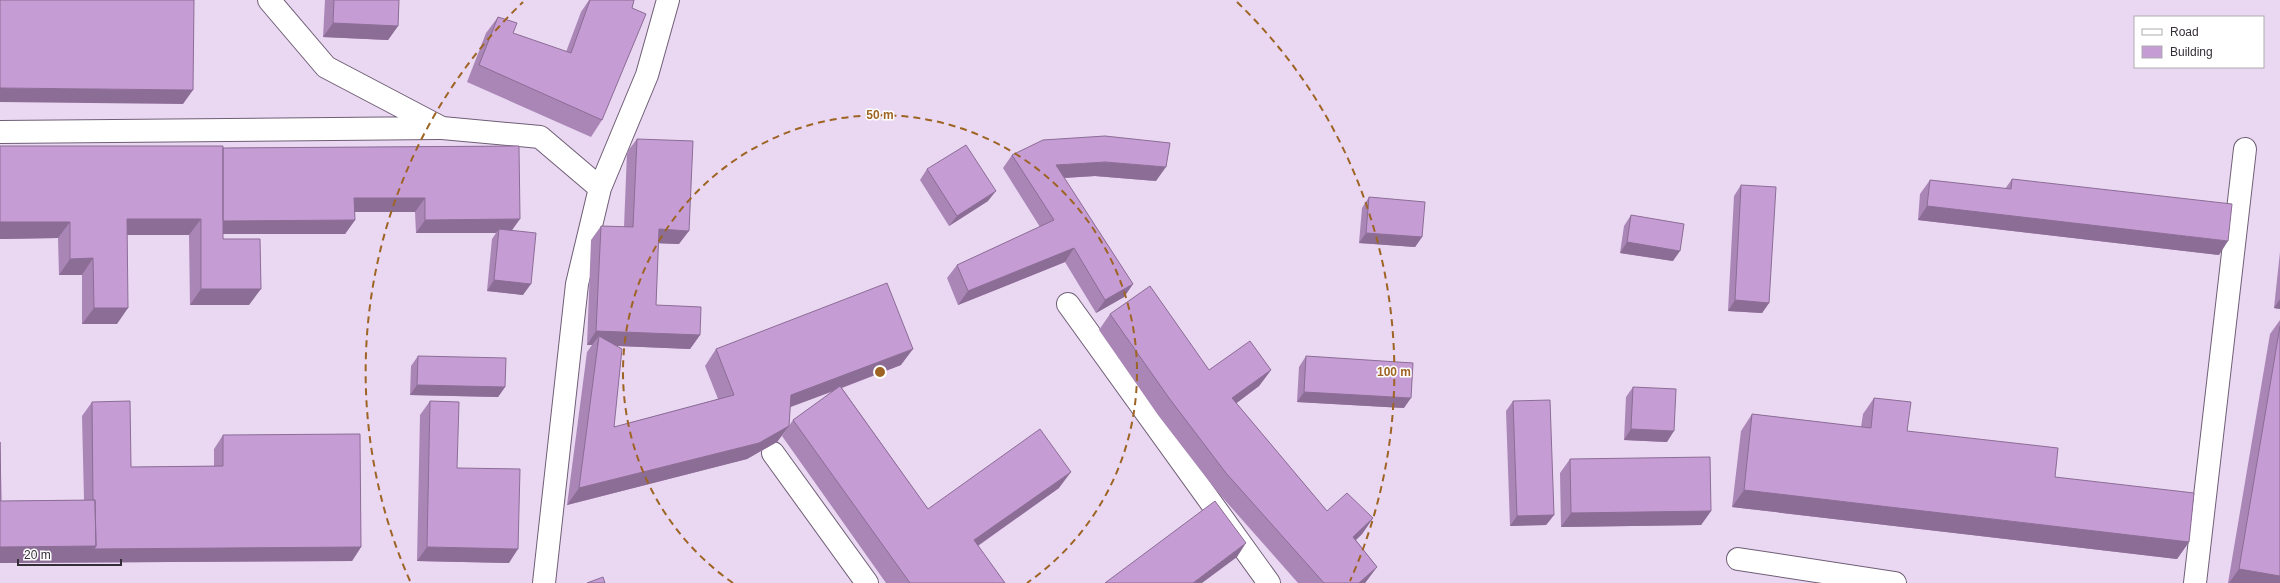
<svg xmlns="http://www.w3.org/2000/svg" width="2280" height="583" font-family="Helvetica,sans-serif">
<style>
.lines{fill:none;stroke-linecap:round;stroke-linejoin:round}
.minor-casing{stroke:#6f5e75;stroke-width:24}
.minor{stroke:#fff;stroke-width:22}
.wall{fill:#aa86b7}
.shaded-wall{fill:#8b6d95}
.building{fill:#c69cd5;stroke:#8b6d95}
.ring{fill:none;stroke:#9e6423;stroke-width:2;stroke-dasharray:7 5}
.centre{fill:#9e6423;stroke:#fff;stroke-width:2}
.ring-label{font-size:12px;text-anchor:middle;font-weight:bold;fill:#9e6423;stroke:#fff;stroke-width:3;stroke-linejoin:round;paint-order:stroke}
</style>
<rect width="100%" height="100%" fill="#ead7f2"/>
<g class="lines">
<defs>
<path id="minor" d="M269,0L326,67L442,128L540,137L600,188L577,284L544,583
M0,132L439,128
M600,188L647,75L668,0
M1068,304L1269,583
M773,453L867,583
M1738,559L1895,583
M2195,583L2245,149"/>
</defs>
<!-- minor casing -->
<use href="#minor" class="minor-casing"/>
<!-- minor -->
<use href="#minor" class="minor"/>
</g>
<!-- wall -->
<path class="wall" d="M325,0H399L398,26L388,40L323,37Z
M589,0H634L602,120L591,137L467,82L486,33L498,17L513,33L566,52L581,12Z
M637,139L679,244L658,243L656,305L700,335L690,349L617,346L614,427L718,399L705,366L716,349L901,365L842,388L928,509L1059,488L978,546L1005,583H886L782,436L793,420L834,391L790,407L789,426L777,442L747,459L567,505L587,352L592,345H587L591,240L601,226L624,227L627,152Z
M0,146L223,148L519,146L512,230L523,295L487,291L492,239L496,233H416L415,212H355V220L345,234H223V239L249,305H190L189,235H127L117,324H82V275H59L58,238L0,239Z
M1012,155L1156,181L1095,176L1064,178L1133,284L1124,297L1096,313L1065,262L958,305L947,278L957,265L1040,227L1003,168Z
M927,169L988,201L949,226L920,180Z
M2012,179L2219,255L1918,220L1920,194L1930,180L2005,189Z
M1741,185L1769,303L1762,313L1728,311L1734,196Z
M1369,197L1422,237L1415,247L1359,243L1362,208Z
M1631,215L1673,261L1620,253L1624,226Z
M2280,252V309L2274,308Z
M1110,314L1209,370H1271L1259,386L1236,403L1327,511L1373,518L1362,534L1356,540L1377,567L1365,583H1298L1215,489L1158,415L1099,330Z
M2280,320V583H2228L2270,334Z
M418,356L505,387L498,397L410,395L411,366Z
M1306,356L1404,408L1297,402L1299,367Z
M1633,387L1667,442L1624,440L1626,397Z
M1874,398L1907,431L2055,477L2189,542L2177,559L1732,507L1741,431L1752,414L1861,427L1863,414Z
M430,401L457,468L509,563L417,561L420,415Z
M1513,401L1554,515L1546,525L1510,526L1506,411Z
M92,402L131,467L214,466V449L223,435L361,547L352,561L0,563V442L1,501L84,500L82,416Z
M1570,459L1711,511L1701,525L1561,527L1560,473Z"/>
<!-- shaded-wall -->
<path class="shaded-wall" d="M333,23L398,26L388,40L323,37Z
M0,88L193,90L183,104L0,102Z
M1105,162L1166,167L1156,181L1095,176L1046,179L1056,165Z
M996,191L988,201L949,226L957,216Z
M354,198H425L415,212H345Z
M1927,206L2228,241L2219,255L1918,220Z
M127,219H201L189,235H116Z
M520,219L510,233L499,229L496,233H416L425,220Z
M355,220L345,234H212L222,221Z
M0,222H70L58,238L0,239Z
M659,229L689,231L679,244L649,243Z
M1366,233L1422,237L1415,247L1359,243Z
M1627,242L1680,251L1673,261L1620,253Z
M1074,248L1065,262L958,305L968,291Z
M93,258L82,275H59L70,259Z
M494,280L531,284L523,295L487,291Z
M1133,284L1124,297L1096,313L1105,300Z
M201,289H261L249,305H190Z
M2280,299V309L2274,308Z
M1735,300L1769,303L1762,313L1728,311Z
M94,308H128L117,324H82Z
M596,331L700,335L690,349L597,345L599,336L592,345H587Z
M913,349L901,365L780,411L791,395Z
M1271,370L1259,386L1221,415L1232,398Z
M417,385L505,387L498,397L410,395Z
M1304,392L1411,398L1404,408L1297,402Z
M789,426L777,442L747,459L567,505L579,488Z
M1631,429L1674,431L1667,442L1624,440Z
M1071,472L1059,488L963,556L974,540Z
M1744,490L2189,542L2177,559L1732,507Z
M1711,511L1701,525L1561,527L1571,513Z
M1554,515L1546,525L1510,526L1517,516Z
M1373,518L1362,534L1342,553L1353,537Z
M1246,543L1237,557L1202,583H1193Z
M96,546L361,547L352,561L0,563V547Z
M427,547L518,549L509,563L417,561Z
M1377,567L1365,583H1359Z
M2239,569L2280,576V583H2229Z"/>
<!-- building -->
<path class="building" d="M0,0H194L193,90L0,88Z
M334,0H399L398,26L333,23Z
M590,0H634L632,8L646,14L602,120L479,65L498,17L517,23L513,33L571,53Z
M1105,136L1170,143L1166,167L1105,162L1056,165L1133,284L1105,300L1074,248L968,291L957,265L1054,220L1012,155L1043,140Z
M637,139L693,141L689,231L659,229L656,305L701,307L700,335L596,331L601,226L633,227Z
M966,145L996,191L957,216L927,169Z
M0,146H223V239H260L261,289H201V219H127L128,308H94L93,258L70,259V222H0Z
M519,146L520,219L425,220V198H354L355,220L223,221V148Z
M2012,179L2232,204L2228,241L1927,206L1930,180L2011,189Z
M1741,185L1776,187L1769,303L1735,300Z
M1369,197L1425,202L1422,237L1366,233Z
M1631,215L1684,224L1680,251L1627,242Z
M499,229L536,233L531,284L494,280Z
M887,283L913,349L791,395L789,426L759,443L579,488L599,336L622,349L614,427L734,395L716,349Z
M1150,286L1209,370L1250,341L1271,370L1232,398L1327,511L1347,493L1373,518L1353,537L1377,567L1359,583H1324L1226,473L1169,398L1110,314Z
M2280,326V576L2239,569Z
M418,356L506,358L505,387L417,385Z
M1306,356L1413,363L1411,398L1304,392Z
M840,386L928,509L1040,429L1071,472L974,540L1005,583H910L793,420Z
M1633,387L1676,389L1674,431L1631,429Z
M1874,398L1911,402L1907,431L2058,448L2055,477L2194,493L2189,542L1744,490L1752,414L1871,428Z
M1550,400L1554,515L1517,516L1513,401Z
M130,401L131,467L223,466V435L360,434L361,547L94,549L96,546L95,500H93L92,402Z
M430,401L459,402L457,468L520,469L518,549L427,547Z
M0,442L1,501L95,500L96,546L0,547Z
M1710,457L1711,511L1571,513L1570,459Z
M1215,501L1246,543L1193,583H1105Z
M603,577L605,583H587Z"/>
<!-- distance rings -->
<g class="ring">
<path d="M733 583A257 257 0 1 1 1027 583"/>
<path d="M410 581A514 514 0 0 1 523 2M1237 2A514 514 0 0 1 1350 581"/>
</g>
<circle cx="880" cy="372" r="6" class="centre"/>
<g class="ring-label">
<text x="880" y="119">50 m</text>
<text x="1394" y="376">100 m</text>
</g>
<!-- legend -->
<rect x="2134" y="16" width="130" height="52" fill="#ffffff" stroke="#aeabaf"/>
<rect x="2142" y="29" width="20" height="6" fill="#ffffff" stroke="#aeabaf"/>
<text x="2170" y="36" font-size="12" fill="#352e38">Road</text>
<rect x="2142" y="46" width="20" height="12" fill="#c69cd5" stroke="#aeabaf"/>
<text x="2170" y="56" font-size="12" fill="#352e38">Building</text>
<!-- scale -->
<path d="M18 559v6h103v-6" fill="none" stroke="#352e38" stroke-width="2"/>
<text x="24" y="559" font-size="12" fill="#352e38" stroke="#ffffff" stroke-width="3" paint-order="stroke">20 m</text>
</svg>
